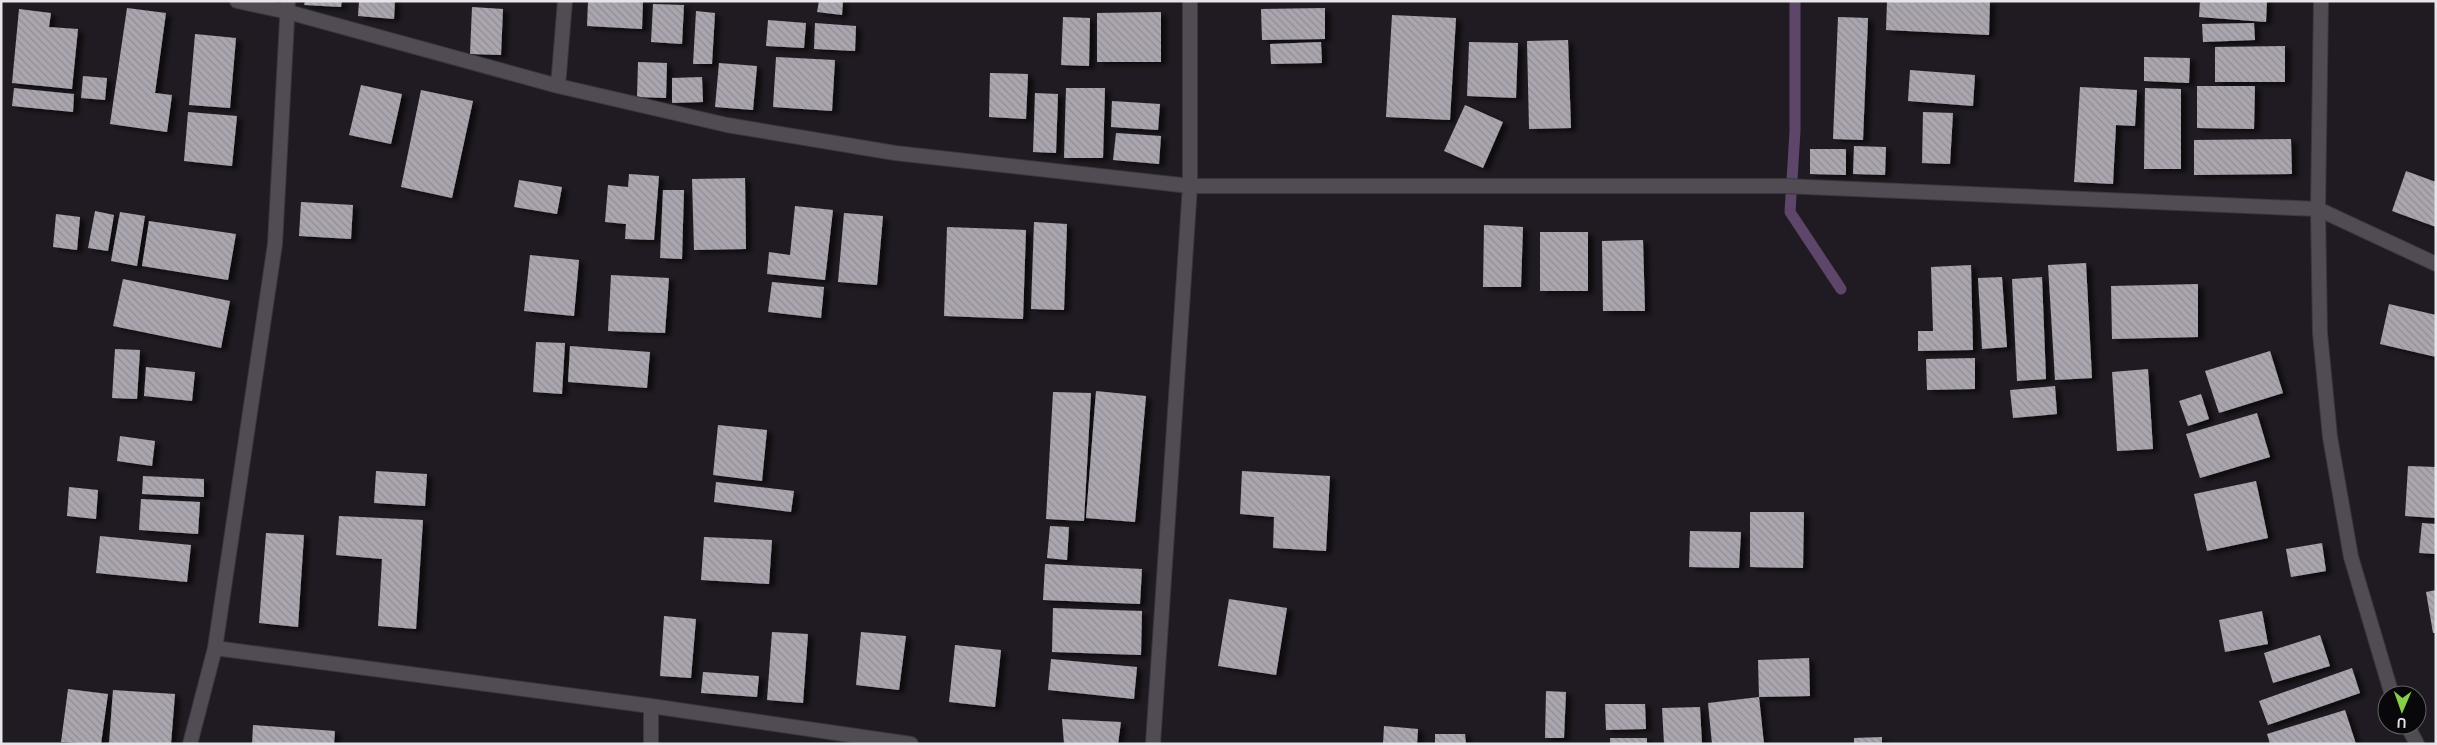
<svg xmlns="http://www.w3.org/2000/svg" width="2437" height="745" font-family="Overpass,sans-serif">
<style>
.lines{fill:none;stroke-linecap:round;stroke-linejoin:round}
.stream{stroke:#5d4669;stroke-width:11}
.building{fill:url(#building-back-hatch);filter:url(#shadow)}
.minor-casing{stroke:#3a373d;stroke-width:16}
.tertiary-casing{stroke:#3a373d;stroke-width:16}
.minor{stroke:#514c54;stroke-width:14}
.tertiary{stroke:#514c54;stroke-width:14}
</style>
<defs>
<pattern id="building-back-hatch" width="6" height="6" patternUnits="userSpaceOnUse" patternTransform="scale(1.25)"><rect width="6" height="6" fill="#aaa5ae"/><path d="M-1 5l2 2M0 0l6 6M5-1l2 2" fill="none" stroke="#918d94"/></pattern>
<filter id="shadow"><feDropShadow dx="5.5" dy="3" stdDeviation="2.5" flood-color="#0009"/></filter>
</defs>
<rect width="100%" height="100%" fill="#201b22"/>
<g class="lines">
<!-- stream -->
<path class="stream" d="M1795,1V131L1790,212L1841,289"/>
</g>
<!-- building -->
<path class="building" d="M305,1H342L341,7L304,5Z
M359,1H395L394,19L358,16Z
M588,1H643L642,29L587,26Z
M819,1H843L842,15L817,12Z
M1887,1H1990L1989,35L1886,30Z
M2200,1H2267L2266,22L2199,17Z
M653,4L684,5L682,44L651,42Z
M472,7L503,9L501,55L470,54Z
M127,8L166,13L155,93L172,95L167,132L110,124Z
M1325,8V39L1262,40L1261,9Z
M19,9L51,13L49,27L78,29L72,89L12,83Z
M696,11L715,13L712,64H693Z
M1161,12V62H1097V13Z
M1392,15L1456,18L1450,120L1386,117Z
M1063,17L1090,18L1089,66L1061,65Z
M1838,17L1868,18L1863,140L1833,139Z
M768,20L806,23L804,48L766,46Z
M815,23L856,26L855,51L814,49Z
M2254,23L2255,40L2203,42L2202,24Z
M195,34L236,38L230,108L189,105Z
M1568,40L1571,128L1529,129L1527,41Z
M1321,42L1322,63L1271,64L1270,44Z
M1469,42L1518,43L1516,98L1467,96Z
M2285,46V82H2215V47Z
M776,57L835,60L832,111L773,107Z
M2144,57L2190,58L2189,83L2144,81Z
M638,62L667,63L666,98L637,97Z
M719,63L757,66L753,110L715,107Z
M1910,70L1975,75L1973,106L1908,101Z
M990,73L1028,74L1026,119L989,117Z
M83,76L107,78L105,100L81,98Z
M702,77L703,102L672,103V78Z
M361,85L402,94L391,144L349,135Z
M2197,86H2255L2254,129L2197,128Z
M2080,87L2137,90L2135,126L2116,125L2113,184L2074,182Z
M14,88L74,94L73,112L12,106Z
M1066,88H1105L1103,158H1064Z
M2145,88L2181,89V169H2144Z
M421,90L473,101L452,198L401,187Z
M1035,93L1058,94L1056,153L1033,152Z
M1112,101L1160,104L1158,130L1111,127Z
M1465,105L1503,122L1483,168L1444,151Z
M188,112L237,116L232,166L184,161Z
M1923,112L1953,113L1950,164L1922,163Z
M1116,133L1161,136L1159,164L1113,160Z
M2291,139L2292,174L2194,175V140Z
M1854,146L1886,147L1885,175L1853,174Z
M1810,149H1846V175L1810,174Z
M2406,171L2436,182V227L2392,211Z
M629,174L659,176L654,240L625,239L626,224L605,222L608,185L628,187Z
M745,178L746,249L694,250L692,179Z
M519,180L562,187L557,214L514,207Z
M663,190H684L682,259L660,258Z
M301,202L353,205L351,239L299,236Z
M795,206L833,210L825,280L767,274L769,252L790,255Z
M95,211L114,215L108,251L88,248Z
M120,212L145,216L137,266L111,261Z
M844,213L883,216L877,285L838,282Z
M56,214L80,217L77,250L53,247Z
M149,221L236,234L228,280L142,266Z
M1034,222L1067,224L1064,310L1031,309Z
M1484,225L1523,227L1521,287H1483Z
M947,227L1026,230L1023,319L944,316Z
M1540,232H1588V291H1540Z
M1643,240L1645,311H1603L1602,241Z
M530,255L579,260L574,316L524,311Z
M2086,263L2092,378L2055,380L2048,265Z
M1971,265L1973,350L1918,351V331H1933L1931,267Z
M611,275L669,278L665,333L608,331Z
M2002,277L2007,347L1982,349L1978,278Z
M2042,277L2046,379L2017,381L2012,279Z
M123,279L230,301L221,348L113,326Z
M772,282L824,287L821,318L768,312Z
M2198,284V337L2112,339L2111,286Z
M2389,304L2436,315V357L2380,344Z
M536,342L565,343L562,394L533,392Z
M570,346L650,352L647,388L568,382Z
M115,349L140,350L137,399L112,398Z
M2270,351L2283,393L2219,413L2205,371Z
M1975,358V389L1927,390L1926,359Z
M146,367L195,372L192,401L144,396Z
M2148,369L2153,449L2117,451L2112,372Z
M2055,386L2057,414L2013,418L2010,390Z
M1096,391L1146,396L1135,522L1086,518Z
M1053,392L1091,393L1084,521L1046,519Z
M2201,394L2209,419L2188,426L2179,401Z
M2257,413L2270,457L2200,478L2186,434Z
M718,425L767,430L762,481L713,475Z
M120,436L155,441L152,466L117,461Z
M2408,466L2436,467V518L2405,516Z
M376,471L427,474L425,506L374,503Z
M1242,471L1330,476L1326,551L1273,548L1274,517L1240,514Z
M143,476L204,479V497L142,494Z
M2256,481L2268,538L2207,551L2194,494Z
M716,482L794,491L791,512L714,502Z
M69,487L98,490L96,519L67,516Z
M141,499L200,502L198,534L139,530Z
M1750,512H1804L1803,568L1750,567Z
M339,516L423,520L416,629L378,626L382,559L336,555Z
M2422,523L2436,524V554L2419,553Z
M1050,526L1069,527L1067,560L1047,558Z
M1690,531L1741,532L1739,568L1689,567Z
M266,533L304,535L298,627L259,623Z
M100,536L191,545L187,582L96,573Z
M704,537L772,540L769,584L701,580Z
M2322,543L2326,571L2291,577L2286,549Z
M1045,564L1142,569L1140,604L1043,600Z
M2436,590V633H2433L2426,592Z
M1229,599L1287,608L1276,675L1218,666Z
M1053,608L1142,611L1141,655L1052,652Z
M2262,611L2268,644L2225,652L2219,620Z
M664,616L696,619L691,678L660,676Z
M772,632L808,634L803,703L767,700Z
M861,632L906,636L899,690L856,685Z
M2320,635L2330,666L2273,683L2264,653Z
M955,645L1001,650L995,707L949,702Z
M1809,658L1810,696L1759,697L1758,660Z
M1051,659L1137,667L1134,699L1048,690Z
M2352,668L2360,693L2268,725L2259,701Z
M703,672L759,676L757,697L701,693Z
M68,689L108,694L101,744L61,742Z
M113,690L175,694L171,744H109Z
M1546,691L1566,692L1564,738H1545Z
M1759,697L1764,744H1712L1708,703Z
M1605,704H1645L1646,729L1606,730Z
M1700,707L1702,744H1664L1662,708Z
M2345,710L2356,744H2270L2267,734Z
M1062,719L1121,722L1118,744H1064Z
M253,725L335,731L334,744H252Z
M1384,726L1418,729L1417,744H1383Z
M1435,734H1465L1466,744H1435Z
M1882,737V744H1854V738Z
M1610,738H1647V744H1610Z"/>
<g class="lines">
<defs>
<path id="minor" d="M237,1L288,12L558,86L727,125L895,153L1190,186H1784L2318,209L2436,264
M558,86L565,1
M215,648L651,706L911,744
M651,706V744
M190,744L215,648L275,244L288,1
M1153,744L1190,186V1"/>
<path id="tertiary" d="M2321,1L2318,209L2320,333L2330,437L2351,557L2392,695
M2407,725L2417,744"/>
</defs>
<!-- minor casing -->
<use href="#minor" class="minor-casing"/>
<!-- tertiary casing -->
<use href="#tertiary" class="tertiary-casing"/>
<!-- minor -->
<use href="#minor" class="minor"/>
<!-- tertiary -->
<use href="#tertiary" class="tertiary"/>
</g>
<!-- border -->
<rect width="2437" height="745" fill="none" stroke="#e8e5ea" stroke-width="5"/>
<!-- north arrow -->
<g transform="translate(2402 710) rotate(182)"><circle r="24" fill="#08070a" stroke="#626064"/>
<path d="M0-4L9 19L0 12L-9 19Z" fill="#88cf49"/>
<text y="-8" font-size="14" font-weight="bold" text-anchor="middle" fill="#e8e5ea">U</text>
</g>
</svg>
